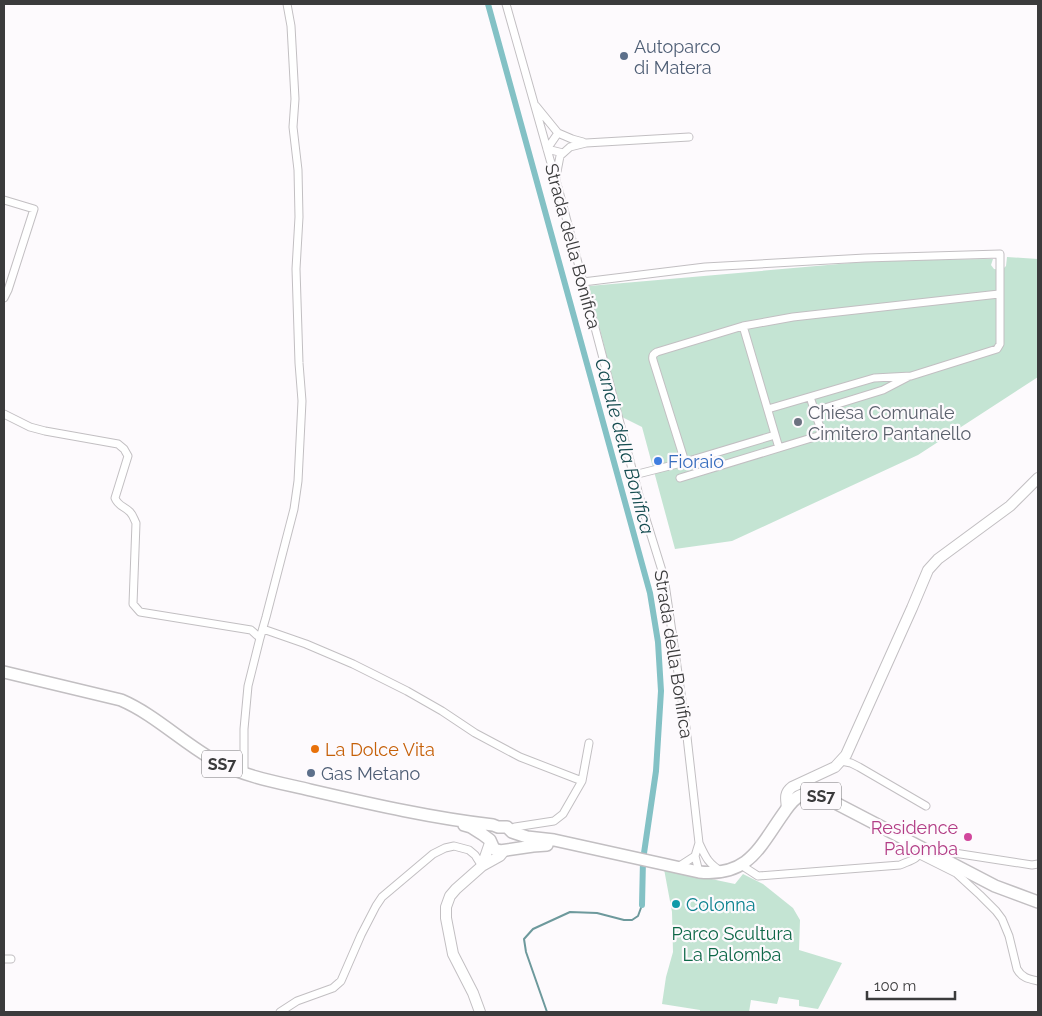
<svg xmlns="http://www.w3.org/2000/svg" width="1042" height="1016" font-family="Raleway,sans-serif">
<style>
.green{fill:#c4e4d3}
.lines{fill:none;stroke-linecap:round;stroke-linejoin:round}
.stream{stroke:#6d999c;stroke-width:2}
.canal{stroke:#83c1c5;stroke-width:6}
.street-casing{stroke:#c2bfc2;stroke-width:9}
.secondary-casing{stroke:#c2bfc2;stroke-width:12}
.primary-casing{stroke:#c2bfc2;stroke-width:14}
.street{stroke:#fff;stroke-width:7}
.secondary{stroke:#fff;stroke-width:10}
.primary{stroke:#fff;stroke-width:11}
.service-dot{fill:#5c6f8a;stroke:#fdfafd;stroke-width:2}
.worship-dot{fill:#6b7280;stroke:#fdfafd;stroke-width:2}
.shop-dot{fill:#3f7fe0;stroke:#fdfafd;stroke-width:2}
.food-dot{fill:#e8710a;stroke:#fdfafd;stroke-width:2}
.hotel-dot{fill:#d1479c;stroke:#fdfafd;stroke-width:2}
.culture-dot{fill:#0f9aa8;stroke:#fdfafd;stroke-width:2}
.labels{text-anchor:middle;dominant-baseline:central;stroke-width:4.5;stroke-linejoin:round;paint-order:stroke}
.shield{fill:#fdfafd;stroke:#757476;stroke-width:1}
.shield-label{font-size:16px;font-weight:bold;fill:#3b3b3c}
.service-label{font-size:18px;fill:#4e5e75;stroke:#fdfafd;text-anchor:start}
.street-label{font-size:18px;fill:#3b3b3c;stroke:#fdfafd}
.worship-label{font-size:18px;fill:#5b616d;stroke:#fdfafd;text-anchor:start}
.shop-label{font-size:18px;fill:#366cbe;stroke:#fdfafd;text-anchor:start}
.food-label{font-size:18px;fill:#c56008;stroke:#fdfafd;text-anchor:start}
.hotel-label{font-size:18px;fill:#b23c85;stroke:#fdfafd;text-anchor:end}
.culture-label{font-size:18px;fill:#0d838f;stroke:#fdfafd;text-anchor:start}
.park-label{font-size:18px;fill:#0d6747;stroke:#fdfafd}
.water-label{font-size:19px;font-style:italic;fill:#154c50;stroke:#fdfafd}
</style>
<rect width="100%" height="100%" fill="#fdfafd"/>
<!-- green -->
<path class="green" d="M1007,257L1038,259V377L918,455L732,541L675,549L642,427L622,417L589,286L885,260L993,259L991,265L994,269L1002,270L1006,266Z
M664,869L735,884L743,874L763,884L793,908L800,920L799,950L842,963L818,1009L799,1006V1000L779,997L777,1004L751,1000L749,1012H700V1010L662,1004L666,977L673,952L672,912Z"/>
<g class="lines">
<!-- stream -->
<path class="stream" d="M547,1012L526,952L524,939L533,929L570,912L597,913L624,920H632L638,916L642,905"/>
<!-- canal -->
<path class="canal" d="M488,4L650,593L658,642L661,691L656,771L643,860L642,905"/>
<defs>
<path id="street" d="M506,4L562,202L641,503L664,577L686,728L699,843C706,858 708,863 722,872
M536,106L558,133L572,139L583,142
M558,133L547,149L563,153
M556,177L560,156L570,147L586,143L689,137
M4,200L34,209L8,290L4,298
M583,282L705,267L865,258L1000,254V344L997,349L911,376L874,378L768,409
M743,326L779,448
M815,411L883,390L908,377
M4,414L30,427L45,431L118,444L124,449L128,456L115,498C118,506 124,506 130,512C133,515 134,519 136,523L133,604L140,612L251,630L260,638L248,686L244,729V773
M685,462L653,360C652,356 653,354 657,352L743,326L793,317L999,294
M634,475L685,462L775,435
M680,478L818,436L820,434L821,430L810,397
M263,629L306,644L353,664L407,691L442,711L475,733L520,757L582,781
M260,638L266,617L294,509L298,481L302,401L299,363L296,269L299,217L298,170L293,127L295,99L291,26L287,4
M841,761L851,763L859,767L926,806
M510,829L515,827L554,821L563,814L582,781L589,743
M920,855L956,873L980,895L996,911L1002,919L1009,936L1017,969C1022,978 1029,979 1038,981
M741,865L758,876L900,865C911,860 918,860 922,848L1032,865L1038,864
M678,867L695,856
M699,872L695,856L699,843
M4,959H11
M280,1012L297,1001L333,988L341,981L361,935L376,906L382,897L433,854L445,848L454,846L469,850L475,855L482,866"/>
<path id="secondary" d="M787,808C786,799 784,793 792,787L835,767L846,755L912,608L928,570L938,559L1010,506L1038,478
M482,866L490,843
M480,1012L473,993L453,954L446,918V907L450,896L456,889L482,866L500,856L504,851"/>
<path id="primary" d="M4,672L121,700C156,715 185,745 219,763C246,777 281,783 310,790C371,804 431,818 493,825L498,827H507L512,832L527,837L554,840L699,872C748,877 759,848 783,814C788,807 793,798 802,795C808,793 816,795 822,796L995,886L1038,902
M464,825L471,827L482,834L490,840L494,849L500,851L533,846L547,845"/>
</defs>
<!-- street casing -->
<use href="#street" class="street-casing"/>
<!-- secondary casing -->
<use href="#secondary" class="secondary-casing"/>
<!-- primary casing -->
<use href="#primary" class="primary-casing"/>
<!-- street -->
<use href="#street" class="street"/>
<!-- secondary -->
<use href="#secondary" class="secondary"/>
<!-- primary -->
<use href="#primary" class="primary"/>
</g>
<!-- markers -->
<g class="service-dot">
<circle cx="624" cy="56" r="5"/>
<circle cx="311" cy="773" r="5"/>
</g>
<circle class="worship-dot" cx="798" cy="422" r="5"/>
<circle class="shop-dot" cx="658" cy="461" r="5"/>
<circle class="food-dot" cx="315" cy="749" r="5"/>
<circle class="hotel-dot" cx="968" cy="837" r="5"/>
<circle class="culture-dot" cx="676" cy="904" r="5"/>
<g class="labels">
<!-- shield labels -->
<g class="shield">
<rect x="202" y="750.5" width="40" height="27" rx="4"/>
<rect x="801" y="782.5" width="40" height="27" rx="4"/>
</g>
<g class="shield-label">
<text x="222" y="764">SS7</text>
<text x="821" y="796">SS7</text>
</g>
<!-- service labels -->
<g class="service-label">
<text x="634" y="46">Autoparco<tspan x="634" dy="21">di Matera</tspan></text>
<text x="321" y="773">Gas Metano</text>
</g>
<!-- street labels -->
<g class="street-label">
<text transform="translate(573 246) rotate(75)">Strada della Bonifica</text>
<text transform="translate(674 654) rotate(81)">Strada della Bonifica</text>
</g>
<!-- worship labels -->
<g class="worship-label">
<text x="808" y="412">Chiesa Comunale<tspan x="808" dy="21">Cimitero Pantanello</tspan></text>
</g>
<!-- shop labels -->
<g class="shop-label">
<text x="668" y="461">Fioraio</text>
</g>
<!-- food labels -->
<g class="food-label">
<text x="325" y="749">La Dolce Vita</text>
</g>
<!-- hotel labels -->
<g class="hotel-label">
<text x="958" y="827">Residence<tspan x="958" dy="21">Palomba</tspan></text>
</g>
<!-- culture labels -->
<g class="culture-label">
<text x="686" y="904">Colonna</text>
</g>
<!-- park labels -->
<g class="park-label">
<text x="732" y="933">Parco Scultura<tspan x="732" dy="21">La Palomba</tspan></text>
</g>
<!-- water labels -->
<g class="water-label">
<text transform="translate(625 446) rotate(75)">Canale della Bonifica</text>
</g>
</g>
<!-- border -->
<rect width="1042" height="1016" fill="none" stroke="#3b3b3c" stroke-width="10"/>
<!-- scale -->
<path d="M867 991v8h88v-8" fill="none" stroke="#3b3b3c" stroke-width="2.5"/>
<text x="874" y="991" font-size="15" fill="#3b3b3c" stroke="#fdfafd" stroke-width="4" paint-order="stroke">100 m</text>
</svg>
